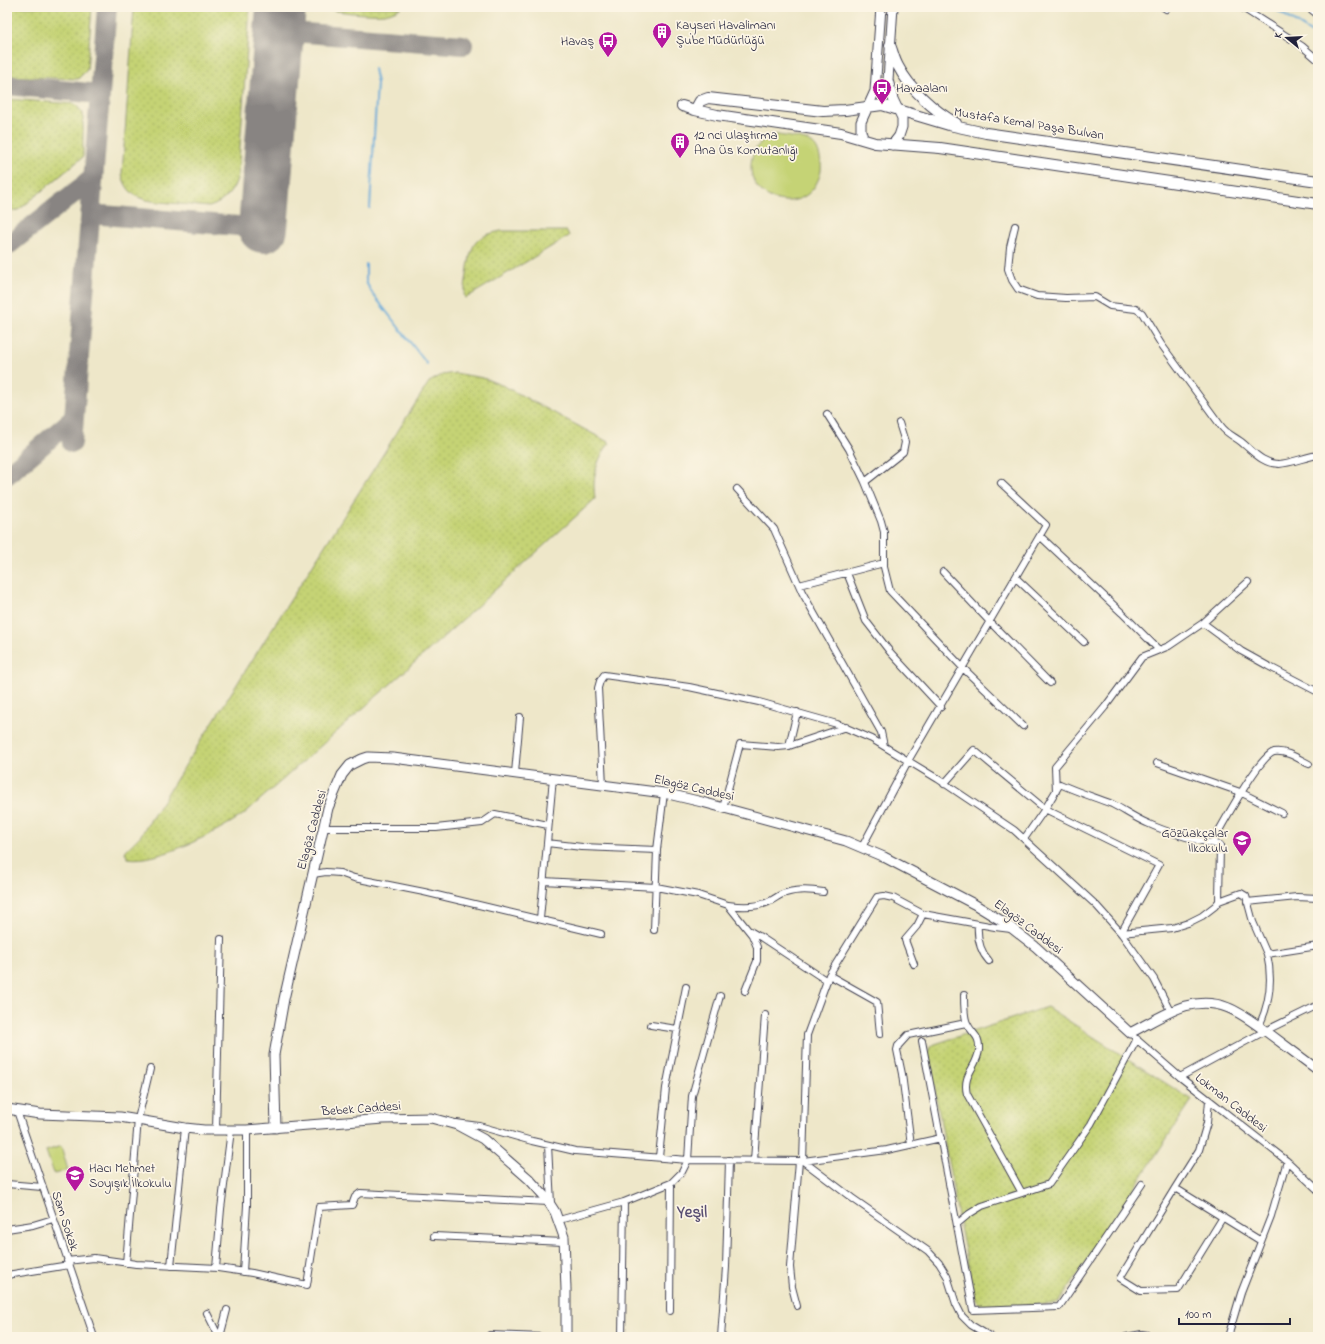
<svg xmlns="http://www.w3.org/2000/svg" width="1325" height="1344" font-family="'Indie Flower',sans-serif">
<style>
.grass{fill:url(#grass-dots);stroke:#747a58}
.green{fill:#c5d375;stroke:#747a58}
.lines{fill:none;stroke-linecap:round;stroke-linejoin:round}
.stream{stroke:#64a9d9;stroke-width:2}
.taxiway{stroke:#888482;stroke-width:20}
.runway{stroke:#888482;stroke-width:50}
.street-casing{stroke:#414050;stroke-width:8}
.secondary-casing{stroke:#414050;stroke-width:11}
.primary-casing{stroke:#414050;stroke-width:12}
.street{stroke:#fff;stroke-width:6}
.secondary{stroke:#fff;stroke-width:9}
.primary{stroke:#fff;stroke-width:10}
.labels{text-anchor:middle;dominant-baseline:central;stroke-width:3.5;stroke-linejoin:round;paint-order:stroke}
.poi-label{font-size:13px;fill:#22223b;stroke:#fcf5e5;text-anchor:start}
.street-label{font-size:13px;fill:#22223b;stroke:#fcf5e5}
.district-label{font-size:17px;font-weight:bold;fill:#594f73;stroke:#fcf5e5}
</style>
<defs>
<pattern id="grass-dots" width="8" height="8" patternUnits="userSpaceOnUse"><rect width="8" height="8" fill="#c5d375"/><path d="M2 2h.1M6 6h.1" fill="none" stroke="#a9b566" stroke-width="1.8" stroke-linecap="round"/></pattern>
</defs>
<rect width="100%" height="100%" fill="#fcf5e5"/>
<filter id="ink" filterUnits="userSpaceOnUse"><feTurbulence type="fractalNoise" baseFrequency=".025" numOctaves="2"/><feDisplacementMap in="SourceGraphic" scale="8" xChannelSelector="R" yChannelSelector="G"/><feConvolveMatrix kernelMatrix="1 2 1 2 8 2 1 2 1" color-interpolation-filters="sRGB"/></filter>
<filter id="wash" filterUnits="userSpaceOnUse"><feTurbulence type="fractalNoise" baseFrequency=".012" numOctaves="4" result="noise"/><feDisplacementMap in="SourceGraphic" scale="16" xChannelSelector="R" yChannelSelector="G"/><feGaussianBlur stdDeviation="0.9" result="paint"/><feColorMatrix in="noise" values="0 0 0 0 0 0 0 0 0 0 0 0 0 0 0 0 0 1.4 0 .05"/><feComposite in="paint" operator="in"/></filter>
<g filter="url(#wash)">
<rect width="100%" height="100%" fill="#eee7c9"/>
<!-- grass -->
<path class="grass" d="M8,7H92L87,70L78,79L8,76L7,73Z
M134,7H250L238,175C234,191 225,202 209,207C196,206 184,204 171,203C148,201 128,201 122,174Z
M324,7H402C397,10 391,13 384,14C372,15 335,13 324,7Z
M7,99L75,104L83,113V157L20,209L15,211L7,210Z
M501,231H566L568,233L569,236L466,298L464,295C465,286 467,276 468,267C472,242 476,236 501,231Z
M455,373L483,378L504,386L610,443C596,459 592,478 595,499L440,640L244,814C221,830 157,864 128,858L125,853L126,850L141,835L429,382L442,375Z
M1047,1007L1192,1100L1060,1301L1054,1304L983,1307L978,1303L975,1297L960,1227L928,1052L930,1047L935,1044Z"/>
<!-- green -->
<path class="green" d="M771,134C781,136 805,137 813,144C818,148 820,156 821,163C822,170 820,177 816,184C801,213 753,203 751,169C750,153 758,143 771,134Z
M61,1146L68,1170L54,1174L46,1151Z"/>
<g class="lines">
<!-- stream -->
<path class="stream" d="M1272,7L1318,37
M370,208L377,83L374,69
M366,264V282L372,293L427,364"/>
<!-- taxiway -->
<path class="taxiway" d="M279,31L463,45
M7,85L100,94
M90,214L263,228
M7,246L93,178
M72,443L107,7
M7,475L74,418"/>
<!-- runway -->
<path class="runway" d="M263,228L281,7"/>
</g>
</g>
<g filter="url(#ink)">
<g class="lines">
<defs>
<path id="street" d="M1163,7L1166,9
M1241,7L1302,46L1318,60
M1308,7L1318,15
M1015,226L1010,247L1008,269L1012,280L1018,289L1037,296L1066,298L1095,297L1110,306L1136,309L1142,313L1161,344L1221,426C1226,433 1233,436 1240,441C1252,450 1262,464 1279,464C1292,463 1305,457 1318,455
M827,414L849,449L865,482L881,521L884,532V567L890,591L963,668L1023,726
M865,482L903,452L905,442L899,423
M737,489L774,529L802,592L881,732L884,746
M1040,536L1122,613L1159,650
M943,572L990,622L1050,683
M847,573L866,621L890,652L941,707
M1016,578L1084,642
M799,585L884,563
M1203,623L1241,651L1268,666L1318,692
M789,746L797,712
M1157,763L1240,792L1282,813
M515,773L520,717
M944,784L974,750L1045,809L1159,865L1121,933
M603,785L598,688L600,681L604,675L689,687L759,702L837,724L872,739L938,779L1014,830L1096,905L1121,933L1154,979L1171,1012
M1056,791L1055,767L1105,707L1142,657L1169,646L1203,623L1248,582
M723,808L740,744L778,747L789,746L846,727
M324,828H436L482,823L495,814L548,825
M1024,839L1045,809L1060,784C1077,792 1094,797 1112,804C1124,810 1135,818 1147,823C1170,834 1195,840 1220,845L1219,901
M547,843L582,847L657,850
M1212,843C1222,826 1258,757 1274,752C1286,750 1299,759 1309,764
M862,847L908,761L1046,525L1001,483
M313,874L326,872L340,873L354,878L424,892L601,934
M543,881L656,887L698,895L728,905L752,935L757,947V961L745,991
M1247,902L1297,897L1318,898
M728,905C742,907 759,908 772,900C776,898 780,894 786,893C798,889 811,890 823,892
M540,919L553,778
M978,924C977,938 979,950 989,961
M654,930L657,850L664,793
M750,931L762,938L827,981
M1121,933L1172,928L1188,923L1202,916L1215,906L1219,901L1241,893L1246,896L1253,922L1267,954L1318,946
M914,964L905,940L917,926L923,914
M829,975L877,1002L880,1034
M964,995C964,1002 964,1017 967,1023C972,1035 980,1034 979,1050C977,1068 962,1074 967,1094L1022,1193
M651,1025L677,1029
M1259,1026C1270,1003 1273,980 1267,954
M1135,1038L1180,1077L1287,1161L1318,1190
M922,1041L973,1310L1059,1307L1142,1184
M1180,1077L1265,1031L1318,1005
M1209,1100L1207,1123L1199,1150L1175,1188L1120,1278L1141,1291L1178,1290L1223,1217
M17,1111L94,1337
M456,1123L479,1126L532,1141L575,1151L688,1160L803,1161L887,1150L941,1138
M216,1130L221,939
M548,1145L551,1204
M911,1145L902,1074L897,1050L898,1046L908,1035L966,1023
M659,1157L666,1088L686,987
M754,1160L765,1015
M7,1184L42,1187
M1175,1188L1261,1241
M559,1220L624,1202L671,1183L682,1172L688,1160L692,1096L720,996
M957,1224L969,1214L982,1206L1049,1184L1091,1124L1137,1039
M7,1229L33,1225L53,1219
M434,1236L564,1242
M67,1261L94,1258L136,1264L218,1268L252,1273L307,1285L319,1207L352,1205L355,1197L360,1193L549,1202
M126,1263L138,1119L150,1069
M171,1266L185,1128
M216,1268L221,1209L231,1130
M243,1272L247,1205V1130
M7,1275L69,1265
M797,1306L792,1287L790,1267L799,1161
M670,1311L671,1183
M207,1313L219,1337
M490,1335L543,1337
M220,1337L227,1310
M622,1337L624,1202
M721,1337L726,1267L729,1160
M991,1337L971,1325L962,1316L956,1304L947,1276L939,1263L928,1251L852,1198L803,1161L807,1035L829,975L877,897L884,896L893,898L923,914L995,927L1011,929
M1126,1337L1142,1334L1159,1337
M1228,1337L1241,1293L1271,1216L1287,1161"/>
<path id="secondary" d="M863,138L861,131V122L875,91L881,7
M892,145L899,136L902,127V118L893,99L888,80L893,7
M7,1109L40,1114L120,1117L185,1128L204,1130H247L383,1119L431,1118L457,1125L483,1139L529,1179L546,1198L555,1212L564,1237L566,1289V1337
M276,1128L274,1055L284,999L328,808L342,775L350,765L362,759L368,757L393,758L664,793L702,802L846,841L884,857L974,904L1005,923L1036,947L1130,1033C1148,1024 1166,1012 1185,1006C1223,996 1243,1015 1271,1035C1287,1047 1302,1058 1318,1070"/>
<path id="primary" d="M890,45C893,52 894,59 898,66C910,89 933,110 956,123
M682,106L695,110L717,115L841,133L875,143L940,148L1318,204
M695,110L700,101L708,98L823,111L845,110L882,105L949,125L986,133L1318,181"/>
</defs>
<!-- street casing -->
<use href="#street" class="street-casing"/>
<!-- secondary casing -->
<use href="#secondary" class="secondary-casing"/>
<!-- primary casing -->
<use href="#primary" class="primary-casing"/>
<!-- street -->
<use href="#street" class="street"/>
<!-- secondary -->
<use href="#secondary" class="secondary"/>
<!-- primary -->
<use href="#primary" class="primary"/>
</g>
</g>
<!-- icons -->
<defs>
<symbol id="building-pin" viewBox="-11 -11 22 30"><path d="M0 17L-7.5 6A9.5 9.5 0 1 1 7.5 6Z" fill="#b5179e" stroke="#fcf5e5"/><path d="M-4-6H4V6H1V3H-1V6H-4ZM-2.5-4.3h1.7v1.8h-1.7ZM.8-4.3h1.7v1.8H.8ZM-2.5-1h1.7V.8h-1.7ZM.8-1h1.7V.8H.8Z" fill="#fff"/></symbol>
<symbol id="bus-pin" viewBox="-11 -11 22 30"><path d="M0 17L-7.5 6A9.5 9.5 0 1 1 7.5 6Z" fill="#b5179e" stroke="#fcf5e5"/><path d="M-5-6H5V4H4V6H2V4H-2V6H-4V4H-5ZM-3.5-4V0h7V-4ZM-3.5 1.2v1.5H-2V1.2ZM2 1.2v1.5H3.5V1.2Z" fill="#fff"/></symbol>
<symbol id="school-pin" viewBox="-11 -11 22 30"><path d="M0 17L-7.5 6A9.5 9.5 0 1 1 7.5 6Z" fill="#b5179e" stroke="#fcf5e5"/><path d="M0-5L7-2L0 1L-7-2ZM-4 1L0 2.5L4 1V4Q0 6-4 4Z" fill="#fff"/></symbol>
</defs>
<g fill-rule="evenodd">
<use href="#building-pin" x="651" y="21" width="22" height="30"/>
<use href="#bus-pin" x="597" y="30" width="22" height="30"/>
<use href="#bus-pin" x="871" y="77" width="22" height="30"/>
<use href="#building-pin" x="669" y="131" width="22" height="30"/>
<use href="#school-pin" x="1231" y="829" width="22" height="30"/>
<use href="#school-pin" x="64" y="1164" width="22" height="30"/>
</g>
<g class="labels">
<!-- poi labels -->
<g class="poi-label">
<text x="676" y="25">Kayseri Havalimanı<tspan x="676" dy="15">Şube Müdürlüğü</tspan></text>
<text x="594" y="41" text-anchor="end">Havaş</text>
<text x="896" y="88">Havaalanı</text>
<text x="694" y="135">12 nci Ulaştırma<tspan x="694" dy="15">Ana Üs Komutanlığı</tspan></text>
<text x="1228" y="833" text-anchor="end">Gözüakçalar<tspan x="1228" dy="15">İlkokulu</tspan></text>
<text x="89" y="1168">Hacı Mehmet<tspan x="89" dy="15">Soyışık İlkokulu</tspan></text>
</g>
<!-- street labels -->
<g class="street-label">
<text transform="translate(1029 124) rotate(9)">Mustafa Kemal Paşa Bulvarı</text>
<text transform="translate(694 788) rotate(13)">Elagöz Caddesi</text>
<text transform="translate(312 830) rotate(-75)">Elagöz Caddesi</text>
<text transform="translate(1028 927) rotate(37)">Elagöz Caddesi</text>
<text transform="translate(1231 1103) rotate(38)">Lokman Caddesi</text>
<text transform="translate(361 1109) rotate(-4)">Bebek Caddesi</text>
<text transform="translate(65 1221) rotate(72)">Sam Sokak</text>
</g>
<!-- district labels -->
<g class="district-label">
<text x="692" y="1212">Yeşil</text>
</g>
</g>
<!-- margin -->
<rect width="1325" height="1344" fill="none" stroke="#fcf5e5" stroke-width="24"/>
<!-- north arrow -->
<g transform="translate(1287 38) rotate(288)" stroke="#fcf5e5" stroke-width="3" paint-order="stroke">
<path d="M0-3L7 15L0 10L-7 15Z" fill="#22223b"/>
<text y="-6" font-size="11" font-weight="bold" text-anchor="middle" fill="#22223b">K</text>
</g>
<!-- scale -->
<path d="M1179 1318v6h111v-6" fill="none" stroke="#22223b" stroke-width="2"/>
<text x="1185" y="1318" font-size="12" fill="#22223b" stroke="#fcf5e5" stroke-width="3" paint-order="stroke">100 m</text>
</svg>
